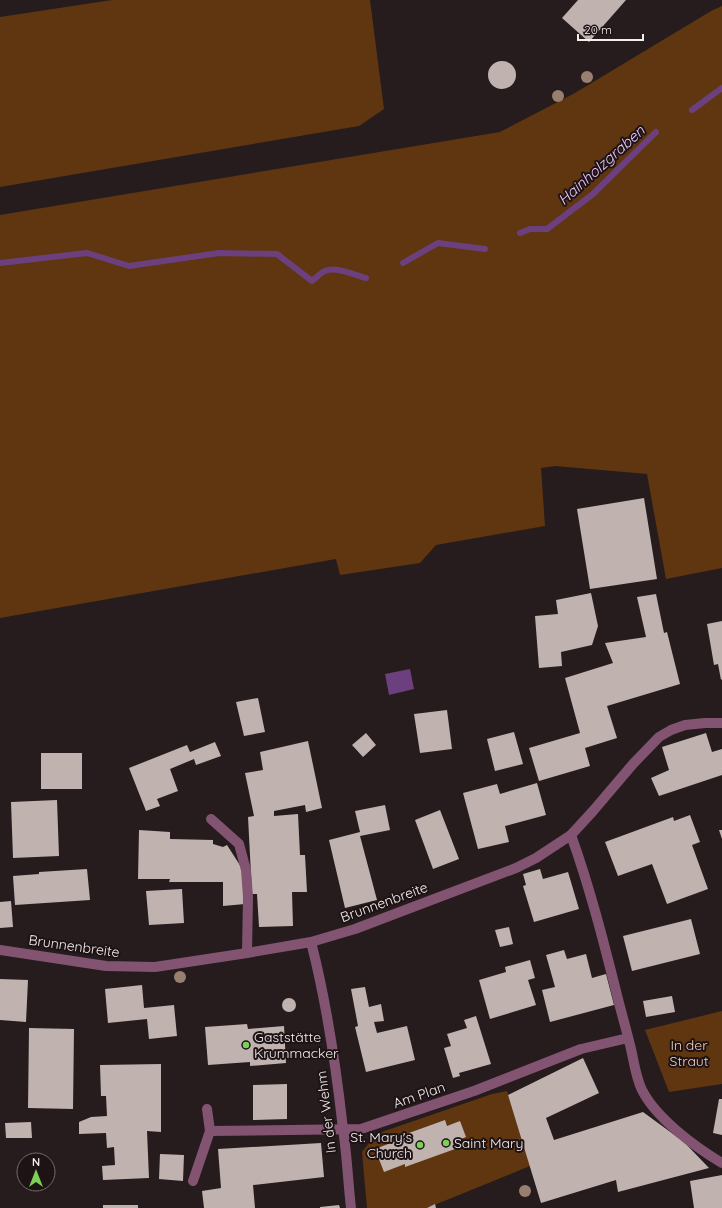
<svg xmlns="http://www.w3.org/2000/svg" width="722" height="1208" font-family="Quicksand,sans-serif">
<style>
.green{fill:#5f360f}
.water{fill:#6c407e}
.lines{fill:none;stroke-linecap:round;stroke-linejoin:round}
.stream{stroke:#6c407e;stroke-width:6}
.building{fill:#c0b2af}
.service{stroke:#835472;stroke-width:10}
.minor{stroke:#835472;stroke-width:10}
.tertiary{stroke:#835472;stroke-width:10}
.tree{fill:#987f70}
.poi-dot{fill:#7cd155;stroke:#1d1315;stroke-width:1.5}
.labels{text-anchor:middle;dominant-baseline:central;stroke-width:4;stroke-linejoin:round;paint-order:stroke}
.street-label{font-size:14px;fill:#f4edee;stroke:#1d1315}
.poi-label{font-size:14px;fill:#f4edee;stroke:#1d1315;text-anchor:start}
.park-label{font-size:14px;fill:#f5d0b4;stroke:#1d1315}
.water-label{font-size:15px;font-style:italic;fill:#eec8ff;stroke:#1d1315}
</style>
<rect width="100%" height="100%" fill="#261c1e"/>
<!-- green -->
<path class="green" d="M112,0H370L384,109L359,126L0,187V17Z
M722,6V568L666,579L647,474L555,466L541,468L545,526L436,545L420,563L340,575L336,559L0,618V215L500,132L575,93L711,11Z
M722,1011V1084L669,1092L645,1030Z
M507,1091L530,1166L427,1208H367L362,1152L376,1134L492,1094Z"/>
<!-- water -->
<path class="water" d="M410,669L414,689L389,695L385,674Z"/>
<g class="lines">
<!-- stream -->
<path class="stream" d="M692,110L722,88
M520,233L530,229H547L593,194L656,132
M0,263L87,253L129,266L219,253L277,254L312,281C316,278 320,273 325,271C337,266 354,275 366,278
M403,263L438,243L485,249"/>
</g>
<!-- building -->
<path class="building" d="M578,0H626L589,42L562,18Z
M488 75a14 14 0 1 1 28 0a14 14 0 1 1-28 0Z
M644,498L657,579L590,589L577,509Z
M591,593L598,626L592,645L561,652L562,666L539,668L535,616L558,614L556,600Z
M656,594L664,633L667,632L680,684L607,706L617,738L585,748L590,766L539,781L529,748L580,733L565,678L613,663L605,643L646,637L637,597Z
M722,621V679L721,680L718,664L714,665L707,624Z
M258,698L265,732L244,736L236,702Z
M447,710L452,749L420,753L414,714Z
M514,732L523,764L495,771L487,739Z
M366,733L376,745L363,757L352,745Z
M706,733L712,752L722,749V775L659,796L651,778L669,770L662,747Z
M308,741L322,808L306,812L305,805L274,811V816L298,814L300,855H305L307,892H292L293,926L259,927L257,894H252L248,817L254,816L245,773L263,770L260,752Z
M215,742L221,756L196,765L194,759L170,769L178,791L157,799L160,806L146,811L129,768L187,745L190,752Z
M41,753H82V789H41Z
M537,783L546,815L505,826L509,842L478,849L463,793L497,784L500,794Z
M57,800L59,856L13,858L11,802Z
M385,805L390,830L360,836L377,900L345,908L329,840L360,832L355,811Z
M440,810L459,859L433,869L415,820Z
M690,815L700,842L692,845L708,889L667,904L652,864L618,876L605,842L673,817L674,821Z
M139,830L170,832V839L213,840V844L223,847L227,845L243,870L245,904L223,906V882H169L170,879H138Z
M719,830H722V839Z
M87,869L90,900L15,905L13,876L39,874V872Z
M540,869L543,879L568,872L579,909L534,922L523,886L526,885L523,874Z
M182,889L184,923L149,925L146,891Z
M11,901L13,927L0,928V902Z
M691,919L700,954L632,971L623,936Z
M509,927L513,944L500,947L495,930Z
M564,950L567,959L586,954L592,978L606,974L614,1005L550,1022L542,990L555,987L546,955Z
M530,960L535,978L528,980L536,1005L490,1019L479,980L506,972L505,967Z
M0,979L28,980L26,1022L0,1020Z
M142,985L144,1008L174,1005L177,1036L149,1039L147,1019L108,1023L105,989Z
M365,987L369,1007L381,1004L384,1021L374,1022L377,1033L407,1026L415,1060L366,1072L355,1027L358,1026L351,989Z
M672,996L675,1012L646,1017L643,1001Z
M282 1005a7 7 0 1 1 14 0a7 7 0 1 1-14 0Z
M476,1016L491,1064L459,1073L460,1076L453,1078L444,1048L451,1046L447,1034L467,1028L464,1020Z
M247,1024L248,1029L284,1026L286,1063L250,1066V1062L208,1065L205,1027Z
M29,1028L74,1029L73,1109L28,1108Z
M583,1058L599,1093L546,1118L554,1140L643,1112L684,1142L709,1168L618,1192L616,1180L541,1203L508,1095Z
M161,1064V1132L147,1131L149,1178L103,1180L102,1166L115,1165L114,1147L107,1148L106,1133L79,1134V1122L91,1117L107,1116L106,1096H101L100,1065Z
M287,1084V1119L253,1120V1085Z
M719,1099H722V1135L713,1133Z
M445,1120L447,1126L460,1121L466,1137L453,1142L455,1149L405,1167V1164L384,1172L375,1149L396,1141L395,1138Z
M31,1122L32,1138H6L5,1123Z
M321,1143L324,1177L253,1185L255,1208H204L202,1191L221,1188L218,1149Z
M160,1154L184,1155L183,1181L159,1179Z
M722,1175V1208H694L690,1181Z
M435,1204L436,1208H427Z
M103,1205H138V1208H103Z
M339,1205L340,1208H320V1207Z"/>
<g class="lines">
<!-- service -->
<path class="service" d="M211,819L239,844L246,870L248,897L247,953"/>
<!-- minor -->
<path class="minor" d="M571,835C590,888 604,943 618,999C622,1015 627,1032 631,1049C634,1062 636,1078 642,1090C656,1118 695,1147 722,1163
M207,1109L210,1131L361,1129L474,1091L581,1049L628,1038
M193,1181L210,1131"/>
<!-- tertiary -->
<path class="tertiary" d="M311,942C327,1004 336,1066 343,1129C347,1155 348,1182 351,1208
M0,950L106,966L155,967L247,953L311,942L355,929L516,868L536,858L571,835L593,811L633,764L659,737L671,730L685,725L705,723H722"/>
</g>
<!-- trees -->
<g class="tree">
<circle cx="587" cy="77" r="6"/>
<circle cx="558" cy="96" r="6"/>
<circle cx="180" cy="977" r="6"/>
<circle cx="525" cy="1191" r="6"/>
</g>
<!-- markers -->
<g class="poi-dot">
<circle cx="246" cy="1045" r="4"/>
<circle cx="446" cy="1143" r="4"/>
<circle cx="420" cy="1145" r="4"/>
</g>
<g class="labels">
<!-- street labels -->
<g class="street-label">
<text transform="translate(384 902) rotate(-20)">Brunnenbreite</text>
<text transform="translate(74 946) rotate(8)">Brunnenbreite</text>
<text transform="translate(419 1095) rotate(-19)">Am Plan</text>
<text transform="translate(326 1112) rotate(-97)">In der Wehm</text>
</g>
<!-- poi labels -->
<g class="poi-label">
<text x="254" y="1037">Gaststätte<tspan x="254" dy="16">Krummacker</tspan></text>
<text x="412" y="1137" text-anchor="end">St. Mary's<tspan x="412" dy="16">Church</tspan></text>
<text x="454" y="1143">Saint Mary</text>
</g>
<!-- park labels -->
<g class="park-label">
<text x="689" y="1045">In der<tspan x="689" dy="16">Straut</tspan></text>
</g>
<!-- water labels -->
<g class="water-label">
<text transform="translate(601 165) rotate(-42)">Hainholzgraben</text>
</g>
</g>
<!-- north arrow -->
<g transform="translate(36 1172)"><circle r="19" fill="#1d1315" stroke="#736a6c"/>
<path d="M0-3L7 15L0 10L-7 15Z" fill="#7cd155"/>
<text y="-6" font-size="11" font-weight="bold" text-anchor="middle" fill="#f4edee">N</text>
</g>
<!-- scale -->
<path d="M578 34v6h65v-6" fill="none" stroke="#f4edee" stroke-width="2"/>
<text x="584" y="34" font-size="12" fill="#f4edee" stroke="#1d1315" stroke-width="3" paint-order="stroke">20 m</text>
</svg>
